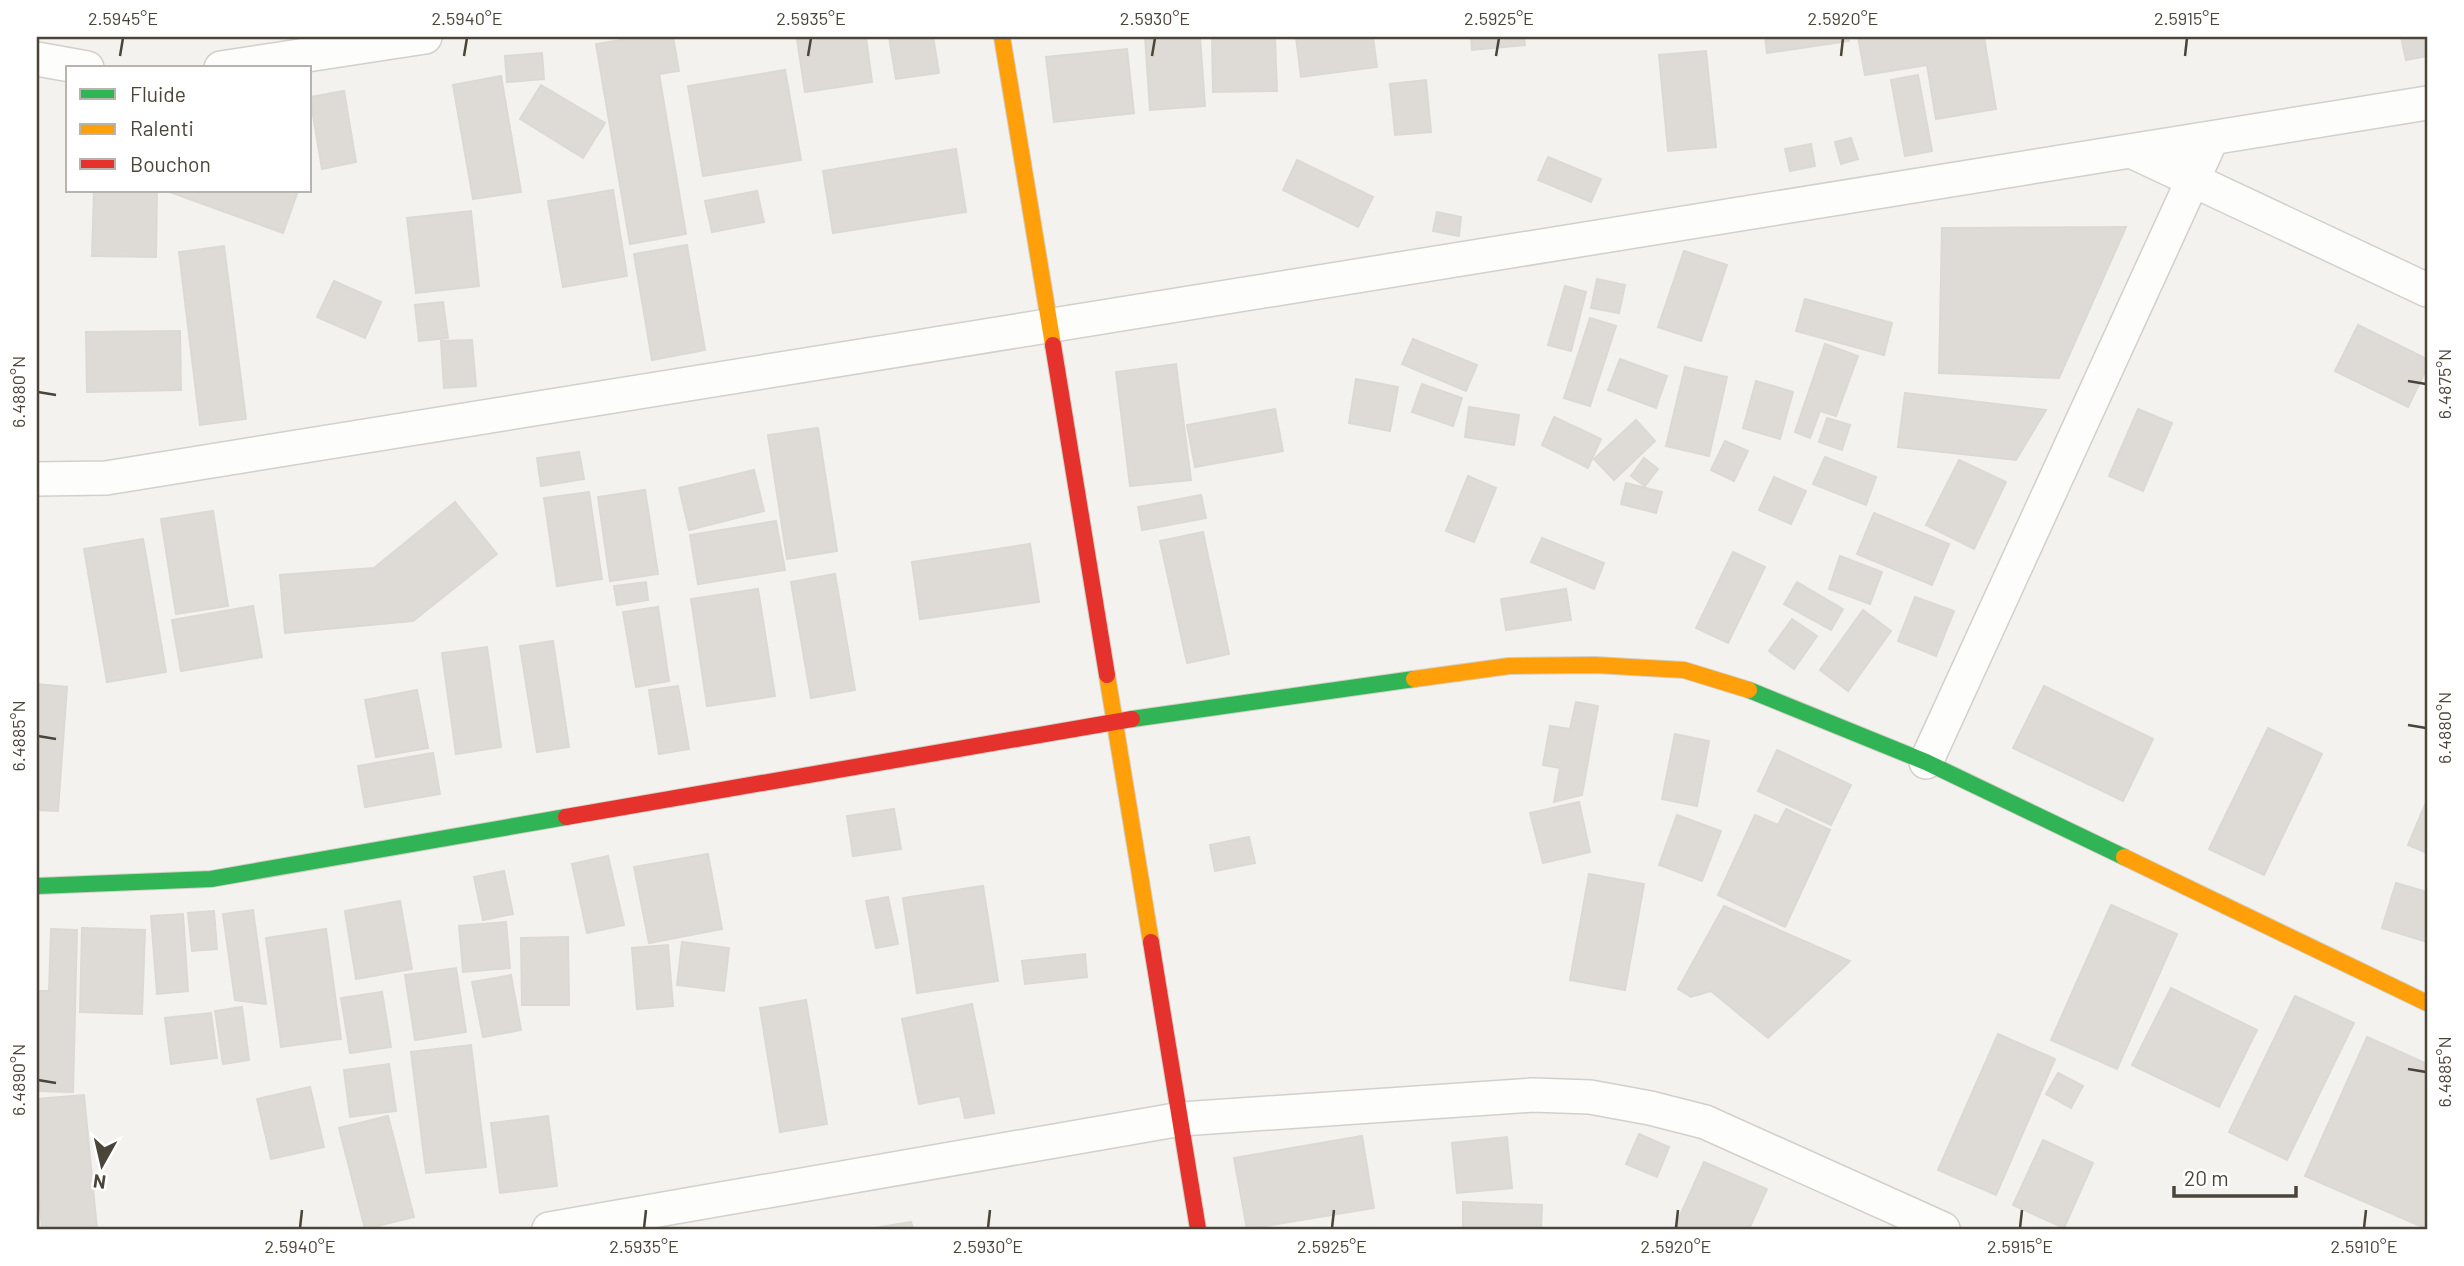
<svg xmlns="http://www.w3.org/2000/svg" width="2464" height="1266" font-family="Barlow,sans-serif">
<style>
.building{fill:#dedbd6;stroke:#dcd9d4;stroke-width:2}
.lines{fill:none;stroke-linecap:round;stroke-linejoin:round}
.street-casing{stroke:#d2d0cb;stroke-width:36}
.fast-casing{stroke:#d3cfc5;stroke-width:18}
.slow-casing{stroke:#d3cfc5;stroke-width:18}
.jam-casing{stroke:#d3cfc5;stroke-width:18}
.street{stroke:#fdfdfc;stroke-width:33}
.fast{stroke:#30b455;stroke-width:16}
.slow{stroke:#ff9f0a;stroke-width:16}
.jam{stroke:#e5322d;stroke-width:16}
.ticks{fill:none;stroke:#4b4439;stroke-width:2.5}
.neatline{fill:none;stroke:#4b4439;stroke-width:2.5}
.ticks-label{font-size:18px;text-anchor:middle;fill:#4b4439}
</style>
<rect width="100%" height="100%" fill="#f4f2ee"/>
<!-- building -->
<path class="building" d="M640,37H673L679,71L659,74L686,234L630,244L596,44Z
M815,37H866L872,82L805,92L797,39Z
M889,37H933L939,73L896,79Z
M1145,37H1200L1205,106L1150,110Z
M1212,37H1275L1277,91L1213,92Z
M1296,37H1373L1377,67L1301,77Z
M1471,37H1524L1525,45L1472,50Z
M1765,37H1848L1849,41L1767,53Z
M1858,37H1984L1996,109L1936,119L1927,65L1865,75Z
M2401,37H2427V56L2406,60Z
M1127,49L1134,113L1054,122L1046,57Z
M1706,51L1716,147L1668,151L1659,55Z
M542,53L544,79L507,82L505,56Z
M785,70L801,160L703,176L688,86Z
M1918,75L1932,151L1905,156L1891,80Z
M501,76L521,192L473,199L453,85Z
M1426,80L1431,132L1395,135L1390,84Z
M541,85L605,123L583,158L520,119Z
M344,91L356,162L322,169L310,97Z
M1851,138L1858,159L1841,164L1835,142Z
M1811,144L1815,166L1790,171L1785,149Z
M956,149L966,212L833,233L823,171Z
M1548,157L1601,179L1591,202L1538,180Z
M1297,160L1373,197L1358,227L1283,190Z
M613,190L627,276L563,287L548,201Z
M94,191H157L156,257L92,256Z
M167,191H298L283,233Z
M757,191L764,222L712,232L705,201Z
M471,211L479,286L416,293L407,218Z
M1437,212L1461,217L1459,236L1433,231Z
M2126,227L2059,378L1939,373L1942,228Z
M687,245L705,350L652,360L634,254Z
M224,246L246,419L200,425L179,252Z
M1684,251L1727,265L1701,341L1658,327Z
M1597,279L1625,285L1619,313L1591,308Z
M334,281L381,302L365,338L317,317Z
M1565,286L1586,292L1571,351L1548,345Z
M1805,299L1892,323L1884,355L1796,331Z
M443,302L448,338L419,341L415,305Z
M1590,318L1616,326L1590,406L1564,398Z
M2358,325L2427,359V368L2408,407L2335,371Z
M180,331L181,390L87,392L86,332Z
M1413,339L1477,365L1466,391L1402,364Z
M472,340L476,386L444,388L441,341Z
M1825,344L1858,356L1836,416L1820,411L1810,438L1795,432Z
M1620,359L1667,376L1656,408L1608,390Z
M1176,364L1191,480L1130,486L1116,372Z
M1685,367L1727,377L1709,456L1666,446Z
M1356,379L1398,387L1390,431L1349,423Z
M1756,381L1793,392L1780,439L1743,428Z
M1422,384L1462,398L1453,426L1412,412Z
M1905,393L2046,410L2016,460L1898,447Z
M1469,407L1519,415L1514,445L1465,437Z
M1275,409L1283,451L1195,467L1187,425Z
M2138,409L2172,423L2143,491L2109,476Z
M1554,417L1601,439L1588,468L1542,445Z
M1827,418L1850,425L1842,450L1819,442Z
M1636,420L1655,441L1614,480L1594,459Z
M818,428L837,551L787,559L768,435Z
M1725,441L1748,451L1734,481L1711,470Z
M579,452L584,479L541,486L537,458Z
M1825,457L1876,477L1866,505L1813,484Z
M1644,458L1658,469L1645,486L1631,476Z
M1959,460L2006,482L1974,549L1926,525Z
M754,470L764,511L689,530L679,488Z
M1468,476L1496,488L1474,542L1446,531Z
M1774,477L1806,491L1791,524L1759,510Z
M1626,483L1662,492L1656,513L1621,504Z
M645,490L658,574L610,581L598,497Z
M589,492L602,579L557,586L544,498Z
M1201,495L1206,518L1142,530L1138,507Z
M455,502L497,554L413,621L285,633L280,575L374,568Z
M213,511L228,606L176,614L161,519Z
M1874,513L1949,544L1932,585L1857,554Z
M776,521L785,570L698,584L690,535Z
M1203,532L1229,654L1187,663L1160,541Z
M1542,538L1604,563L1594,589L1531,562Z
M143,539L166,672L107,682L84,549Z
M1030,544L1039,602L920,619L912,562Z
M1733,552L1765,567L1728,643L1696,628Z
M1840,556L1882,572L1870,604L1829,589Z
M835,574L855,690L811,698L791,582Z
M646,582L648,600L617,605L614,586Z
M1797,582L1843,609L1831,630L1784,604Z
M758,589L775,696L707,706L691,599Z
M1566,589L1571,620L1506,630L1501,599Z
M1915,597L1954,611L1936,656L1898,641Z
M253,606L262,657L181,671L172,620Z
M658,607L669,681L636,687L623,612Z
M1863,610L1891,631L1848,691L1820,670Z
M1792,619L1817,636L1794,669L1769,651Z
M553,641L569,747L537,752L520,646Z
M487,647L501,747L456,754L442,653Z
M37,684L67,687L58,811L37,810Z
M678,686L689,749L659,754L649,690Z
M2044,686L2153,739L2123,801L2013,748Z
M417,690L428,748L376,757L365,700Z
M1576,702L1598,706L1582,795L1554,802L1560,768L1543,765L1550,726L1570,729Z
M2268,728L2322,754L2264,875L2209,849Z
M1675,734L1709,741L1697,806L1662,799Z
M1777,750L1851,785L1831,825L1758,791Z
M433,753L440,794L365,807L358,766Z
M2427,800V853L2408,845Z
M1579,802L1590,852L1543,863L1530,813Z
M894,809L901,849L853,856L847,816Z
M1786,809L1830,830L1785,927L1718,895L1755,815L1778,825Z
M1677,815L1721,831L1702,881L1659,865Z
M1249,837L1255,863L1215,871L1210,845Z
M708,854L722,929L649,943L634,867Z
M608,856L624,925L587,933L572,864Z
M504,871L513,914L483,920L474,877Z
M1589,874L1644,884L1625,990L1570,980Z
M2396,883L2427,892V942L2382,928Z
M983,886L998,981L917,993L903,898Z
M888,897L898,944L876,948L866,901Z
M400,901L412,969L356,979L345,911Z
M2111,905L2177,934L2117,1069L2051,1040Z
M1724,906L1850,961L1768,1038L1711,991L1691,997L1678,989Z
M253,910L266,1004L235,1000L223,914Z
M214,911L217,949L192,951L188,913Z
M183,914L188,991L157,994L151,916Z
M506,922L510,968L463,972L459,926Z
M82,928L145,930L142,1014L80,1012Z
M51,929L77,930L73,1092L37,1091V991H49Z
M326,929L341,1039L281,1047L266,938Z
M568,937L569,1005H522L521,938Z
M682,942L729,948L724,991L677,985Z
M668,945L673,1006L637,1009L632,948Z
M1085,954L1087,977L1025,984L1022,961Z
M456,968L466,1032L415,1040L405,975Z
M511,975L521,1030L483,1037L472,982Z
M2171,988L2257,1030L2219,1107L2132,1065Z
M382,992L391,1047L350,1053L341,998Z
M2295,996L2354,1023L2287,1160L2229,1132Z
M806,1000L827,1124L780,1132L760,1008Z
M972,1004L994,1113L965,1118L960,1096L919,1104L902,1019Z
M242,1007L249,1060L223,1064L215,1011Z
M211,1013L217,1058L171,1064L165,1018Z
M1998,1034L2055,1059L1996,1195L1938,1170Z
M2367,1037L2427,1064V1229L2305,1176Z
M471,1045L486,1167L426,1173L411,1052Z
M389,1064L396,1111L350,1117L344,1070Z
M2058,1073L2083,1086L2071,1108L2046,1094Z
M310,1087L324,1147L271,1159L257,1099Z
M84,1095L97,1229H42L37,1173V1099Z
M388,1116L414,1217L365,1229L339,1128Z
M548,1116L557,1186L500,1193L491,1123Z
M1639,1134L1669,1147L1657,1177L1626,1164Z
M1362,1136L1374,1208L1247,1229L1234,1158Z
M1507,1137L1512,1188L1457,1193L1452,1143Z
M2043,1140L2093,1163L2064,1228L2013,1205Z
M1704,1162L1767,1189L1749,1229H1674Z
M1463,1202L1542,1205L1541,1229H1463Z
M911,1222L913,1229H869Z"/>
<g class="lines">
<defs>
<path id="street" d="M37,59L87,68
M221,68L425,37
M2131,151L2427,290
M37,479L106,478L2427,103
M1926,762L2212,138
M549,1229L1181,1119L1533,1095L1590,1097L1650,1108L1705,1122L1943,1229"/>
<path id="fast" d="M1749,690L1926,762L2124,857
M1132,719L1414,679
M37,886L211,879L566,817"/>
<path id="slow" d="M1002,37L1053,345
M1107,675L1151,942
M1414,679L1509,666L1595,665L1684,670L1749,690
M2124,857L2427,1003"/>
<path id="jam" d="M1053,345L1107,675
M566,817L1132,719
M1151,942L1198,1229"/>
</defs>
<!-- street casing -->
<use href="#street" class="street-casing"/>
<!-- fast casing -->
<use href="#fast" class="fast-casing"/>
<!-- slow casing -->
<use href="#slow" class="slow-casing"/>
<!-- jam casing -->
<use href="#jam" class="jam-casing"/>
<!-- street -->
<use href="#street" class="street"/>
<!-- fast -->
<use href="#fast" class="fast"/>
<!-- slow -->
<use href="#slow" class="slow"/>
<!-- jam -->
<use href="#jam" class="jam"/>
</g>
<!-- ticks -->
<path class="ticks" d="M120,56L123,38M464,56L467,38M808,56L811,38M1152,56L1155,38M1496,56L1499,38M1841,56L1843,38M2185,56L2187,38M2408,381L2426,384M38,392L56,395M2408,725L2426,728M38,736L56,739M2408,1069L2426,1072M38,1080L56,1083M300,1228L302,1210M644,1228L646,1210M988,1228L990,1210M1332,1228L1334,1210M1676,1228L1678,1210M2020,1228L2022,1210M2364,1228L2366,1210"/>
<!-- border -->
<rect width="2464" height="1266" fill="none" stroke="#ffffff" stroke-width="77"/>
<!-- legend -->
<rect x="66" y="66" width="245" height="126" fill="#ffffff" stroke="#b7b4b0" stroke-width="2"/>
<rect x="80" y="89" width="35" height="10" fill="#30b455" stroke="#b7b4b0" stroke-width="2"/>
<text x="130" y="102" font-size="21" fill="#4b4439">Fluide</text>
<rect x="80" y="124" width="35" height="10" fill="#ff9f0a" stroke="#b7b4b0" stroke-width="2"/>
<text x="130" y="136" font-size="21" fill="#4b4439">Ralenti</text>
<rect x="80" y="159" width="35" height="10" fill="#e5322d" stroke="#b7b4b0" stroke-width="2"/>
<text x="130" y="172" font-size="21" fill="#4b4439">Bouchon</text>
<!-- north arrow -->
<g transform="translate(102 1165) rotate(188)" stroke="#ffffff" stroke-width="5" paint-order="stroke">
<path d="M0-5L12 26L0 18L-12 26Z" fill="#4b4439"/>
<text y="-10" font-size="19" font-weight="bold" text-anchor="middle" fill="#4b4439">N</text>
</g>
<!-- scale -->
<path d="M2174 1186v10h122v-10" fill="none" stroke="#4b4439" stroke-width="3.5"/>
<text x="2184" y="1186" font-size="21" fill="#4b4439" stroke="#ffffff" stroke-width="5" paint-order="stroke">20 m</text>
<rect x="38" y="38" width="2388" height="1190" class="neatline"/>
<g class="ticks-label">
<text x="123" y="25">2.5945°E</text>
<text x="467" y="25">2.5940°E</text>
<text x="811" y="25">2.5935°E</text>
<text x="1155" y="25">2.5930°E</text>
<text x="1499" y="25">2.5925°E</text>
<text x="1843" y="25">2.5920°E</text>
<text x="2187" y="25">2.5915°E</text>
<text transform="translate(2445 384) rotate(-90)" y="6">6.4875°N</text>
<text transform="translate(19 392) rotate(-90)" y="6">6.4880°N</text>
<text transform="translate(2445 728) rotate(-90)" y="6">6.4880°N</text>
<text transform="translate(19 736) rotate(-90)" y="6">6.4885°N</text>
<text transform="translate(2445 1072) rotate(-90)" y="6">6.4885°N</text>
<text transform="translate(19 1080) rotate(-90)" y="6">6.4890°N</text>
<text x="300" y="1253">2.5940°E</text>
<text x="644" y="1253">2.5935°E</text>
<text x="988" y="1253">2.5930°E</text>
<text x="1332" y="1253">2.5925°E</text>
<text x="1676" y="1253">2.5920°E</text>
<text x="2020" y="1253">2.5915°E</text>
<text x="2364" y="1253">2.5910°E</text>
</g>
</svg>
